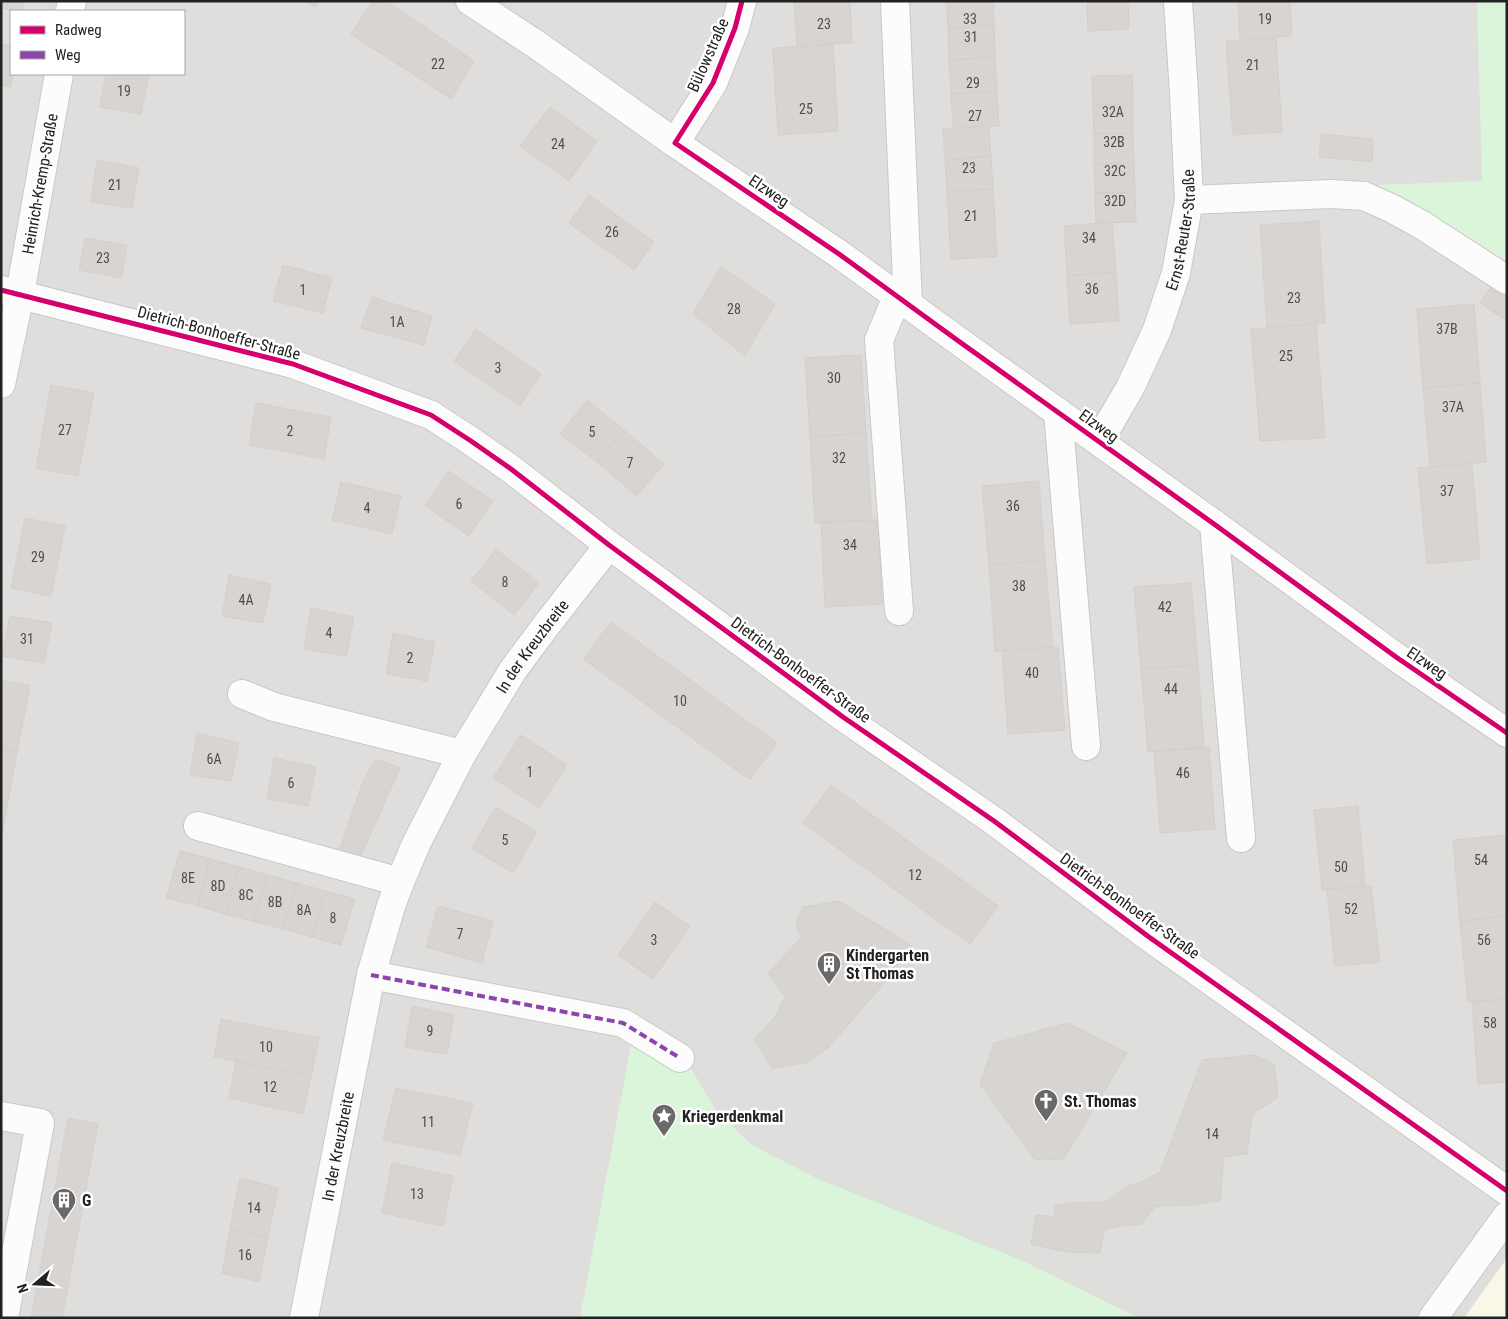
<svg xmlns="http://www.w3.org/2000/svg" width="1508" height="1319" font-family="'Roboto Condensed',sans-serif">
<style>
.residential{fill:#dfdedc;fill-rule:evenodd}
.education{fill:#f8f7e8}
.religious{fill:#dededc}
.park{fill:#daf5da}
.building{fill:#d7d4d2;stroke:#d3d0cc}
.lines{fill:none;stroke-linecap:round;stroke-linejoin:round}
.minor-casing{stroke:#c9c8c7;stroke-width:30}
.minor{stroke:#fdfcfc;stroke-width:28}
.quiet{stroke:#8e44ad;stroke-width:4;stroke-dasharray:8 4;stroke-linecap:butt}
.cycleway-casing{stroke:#fff;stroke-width:8}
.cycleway{stroke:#d6006c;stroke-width:5}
.labels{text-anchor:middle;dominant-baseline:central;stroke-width:5;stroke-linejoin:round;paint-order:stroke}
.number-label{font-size:14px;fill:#4f4e4e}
.street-label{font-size:16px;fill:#222;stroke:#fff}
.poi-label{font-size:16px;font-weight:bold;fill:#222;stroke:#fff;text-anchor:start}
</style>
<rect width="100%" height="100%" fill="#f0eeeb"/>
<!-- residential -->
<path class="residential" d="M1,1H1507V1318H1ZM11,11H184V74H11Z"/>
<!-- education -->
<path class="education" d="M1507,1258V1318H1464Z"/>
<!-- religious -->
<path class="religious" d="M802,872L977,998L1055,894L1462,1188L1468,1201L1472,1217L1471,1229L1464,1247L1413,1318H1139L1021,1260L816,1178L752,1145L717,1112L678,1047L787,895Z"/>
<!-- park -->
<path class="park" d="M1477,1H1507V271L1375,185L1482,181Z
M637,1013L678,1047L717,1112L752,1145L816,1178L1021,1260L1139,1318H580Z"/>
<!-- building -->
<path class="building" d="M1,1H24L22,11L1,8Z
M304,1H319L315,7Z
M373,1H386L426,28L402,67L351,34Z
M794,1H850L852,43L797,46Z
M947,1H993L994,25L948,28Z
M1087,1H1128L1129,29L1088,31Z
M1238,1H1290L1292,36L1240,40Z
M994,25L995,57L949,60L948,28Z
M426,28L474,61L451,99L402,67Z
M1276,38L1282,132L1233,135L1226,41Z
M1,44L11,46V74H13L10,87L1,85Z
M833,45L838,131L778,135L773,48Z
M995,57L997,91L951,94L949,60Z
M106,74H142L149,75L141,114L100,107Z
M1132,75L1133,104L1093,105L1092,76Z
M997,91L999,126L953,128L951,94Z
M1133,104V133L1094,134L1093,105Z
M550,107L597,141L569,181L520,146Z
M989,126L991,156L945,160L943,129Z
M1133,133L1134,163L1094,164V134Z
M1321,134L1373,139L1372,162L1319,157Z
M991,156L993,189L947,192L945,160Z
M97,160L139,168L132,208L91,202Z
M1134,163L1135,192L1095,193L1094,164Z
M993,189L997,257L951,259L947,192Z
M1135,192L1136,222L1096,223L1095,193Z
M589,195L654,242L634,270L569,223Z
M1319,221L1325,323L1267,327L1260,225Z
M1112,222L1116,272L1067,276L1064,226Z
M85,238L127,245L121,278L79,270Z
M283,265L332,278L323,313L273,301Z
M721,266L775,304L745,356L693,314Z
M1116,272L1119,321L1070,324L1067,276Z
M1495,281L1507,289V321L1480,303Z
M372,297L432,316L424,345L361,328Z
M1474,304L1480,383L1423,388L1417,309Z
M1316,324L1325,438L1260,441L1251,329Z
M476,329L541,374L520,406L454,361Z
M861,355L866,433L810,437L805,358Z
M1480,383L1486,462L1430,467L1423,388Z
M51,385L94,393L78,476L36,468Z
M587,400L624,430L597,462L560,434Z
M256,403L331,417L324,459L249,445Z
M624,430L664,464L637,496L597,462Z
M866,433L872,520L815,523L810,437Z
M1472,463L1480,559L1427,564L1418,468Z
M449,471L493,501L469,536L425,506Z
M1039,481L1045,561L989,565L982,486Z
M341,482L401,496L392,534L332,520Z
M25,518L65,526L51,596L11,588Z
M878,520L882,604L825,607L821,522Z
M496,549L539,583L514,615L471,581Z
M1045,561L1053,647L995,652L989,565Z
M229,575L271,584L263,623L222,616Z
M1191,583L1198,665L1141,669L1134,587Z
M311,608L354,617L346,656L304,649Z
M10,616L52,623L44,663L2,656Z
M611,622L777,743L750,780L583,659Z
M393,633L435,642L427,681L386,674Z
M1053,647H1058L1065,730L1008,734L1002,651Z
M1198,665L1204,748L1148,752L1141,669Z
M1,680L30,686L17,752L1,749Z
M197,733L239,743L231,781L190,775Z
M521,735L567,765L539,808L493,778Z
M1209,747L1215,829L1160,833L1154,751Z
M1,749L17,752L2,835H1Z
M274,758L316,767L308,806L267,799Z
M375,759L400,768L359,860L339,852L362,784Z
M831,785L998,906L970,944L803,823Z
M1358,806L1365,886L1322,890L1314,810Z
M496,807L537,832L513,873L472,848Z
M1507,835V916L1460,921L1453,840Z
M180,851L210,859L198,906L166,898Z
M210,859L240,867L225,914L198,906Z
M240,867L268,875L253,921L225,914Z
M268,875L297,883L283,929L253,921Z
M297,883L325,891L312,937L283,929Z
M1365,886H1371L1380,962L1335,966L1327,889Z
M325,891L355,899L341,945L312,937Z
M839,901L912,946L892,974L829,1047L808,1062L772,1068L754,1039L774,1018L785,997L768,973L801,938L796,922L803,907Z
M655,902L690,926L653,979L618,955Z
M438,906L493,921L482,963L426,947Z
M1507,916V999L1468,1002L1460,921Z
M1507,999V1082L1478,1084L1472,1002Z
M412,1006L454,1015L447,1054L405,1047Z
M221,1019L319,1038L311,1076L214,1057Z
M1068,1023L1127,1053L1064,1159L1035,1160L980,1084L994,1043Z
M1254,1055L1274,1064L1278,1097L1252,1114L1247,1154L1224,1157L1220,1200L1195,1205L1156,1206L1141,1224L1118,1226L1104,1230L1100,1253L1067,1252L1031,1244L1036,1215L1055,1217L1054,1206L1071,1203L1107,1202L1125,1187L1142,1182L1160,1172L1202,1060Z
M236,1061L311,1076L303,1114L229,1098Z
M396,1088L473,1103L460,1155L383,1140Z
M68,1118L98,1124L62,1318H31Z
M392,1163L453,1176L443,1226L382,1213Z
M240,1178L278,1188L268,1237L230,1229Z
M230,1229L268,1237L259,1282L222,1273Z"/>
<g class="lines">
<defs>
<g id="minor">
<path d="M470,1L537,45L675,143L839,254L957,340L1214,524L1396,657L1507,733"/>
<path d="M895,1L908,305"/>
<path d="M70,11L72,1"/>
<path d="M675,143L713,83L735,28L742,1"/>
<path d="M1189,200L1331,194L1364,196L1391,208L1422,225L1507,280"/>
<path d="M1,290L293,364L431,415L471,441L511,469L609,545L843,717L994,821L1149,937L1507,1191"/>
<path d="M897,297L879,340L899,611"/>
<path id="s1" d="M1,384L20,294L59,74"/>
<path d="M1058,412L1086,746"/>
<path id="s2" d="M1099,441L1130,388L1157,330L1176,273L1189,200L1184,93L1178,1"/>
<path d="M1214,524L1241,838"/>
<path d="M242,694L274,707L462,754"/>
<path d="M198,826L400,882"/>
<path d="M371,975L623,1023L680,1058"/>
<path d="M1,1116L40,1123L4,1318"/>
<path id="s3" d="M304,1318L371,975L391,906L400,882L416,844L462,754L513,670L548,623L609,545"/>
<path d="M1433,1318L1507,1216"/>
</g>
</defs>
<!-- minor casing -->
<use href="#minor" class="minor-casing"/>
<!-- minor -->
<use href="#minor" class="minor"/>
<!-- quiet -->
<path class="quiet" d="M371,975L623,1023L680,1058"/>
<defs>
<path id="cycleway" d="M742,1L735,28L713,83L675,143L839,254L957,340L1214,524L1396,657L1507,733
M1,290L293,364L431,415L471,441L511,469L609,545L843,717L994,821L1149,937L1507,1191"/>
</defs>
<!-- cycleway casing -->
<use href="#cycleway" class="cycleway-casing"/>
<!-- cycleway -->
<use href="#cycleway" class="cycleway"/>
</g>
<!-- icons -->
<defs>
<symbol id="building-pin" viewBox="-11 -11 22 30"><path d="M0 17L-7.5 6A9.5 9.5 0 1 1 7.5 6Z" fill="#6a6968" stroke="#fff"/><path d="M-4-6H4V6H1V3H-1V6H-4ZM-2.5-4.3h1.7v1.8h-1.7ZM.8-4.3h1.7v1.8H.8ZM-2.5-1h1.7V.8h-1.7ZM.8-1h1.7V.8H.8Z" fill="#fff"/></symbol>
<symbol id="church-pin" viewBox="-11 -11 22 30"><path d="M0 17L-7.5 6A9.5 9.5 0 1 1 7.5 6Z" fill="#6a6968" stroke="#fff"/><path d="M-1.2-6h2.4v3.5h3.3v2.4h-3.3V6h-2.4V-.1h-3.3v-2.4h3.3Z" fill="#fff"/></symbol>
<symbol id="sight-pin" viewBox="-11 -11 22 30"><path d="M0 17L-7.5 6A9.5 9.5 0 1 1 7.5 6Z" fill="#6a6968" stroke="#fff"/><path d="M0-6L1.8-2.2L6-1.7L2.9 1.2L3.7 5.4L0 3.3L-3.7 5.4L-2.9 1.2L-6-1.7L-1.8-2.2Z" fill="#fff"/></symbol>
</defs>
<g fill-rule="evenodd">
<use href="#building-pin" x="815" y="950" width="28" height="38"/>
<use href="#church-pin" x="1032" y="1087" width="28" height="38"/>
<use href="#sight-pin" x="650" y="1102" width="28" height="38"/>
<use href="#building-pin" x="50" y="1186" width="28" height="38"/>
</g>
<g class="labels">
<!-- number labels -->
<g class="number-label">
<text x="970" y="19">33</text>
<text x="1265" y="19">19</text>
<text x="824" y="24">23</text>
<text x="971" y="37">31</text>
<text x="438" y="64">22</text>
<text x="1253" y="65">21</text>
<text x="973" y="83">29</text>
<text x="124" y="91">19</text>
<text x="806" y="109">25</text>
<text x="1113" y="112">32A</text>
<text x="975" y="116">27</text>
<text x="1114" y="142">32B</text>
<text x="558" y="144">24</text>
<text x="969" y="168">23</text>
<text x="1115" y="171">32C</text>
<text x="115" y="185">21</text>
<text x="1115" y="201">32D</text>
<text x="971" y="216">21</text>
<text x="612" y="232">26</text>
<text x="1089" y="238">34</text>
<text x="103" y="258">23</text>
<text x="1092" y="289">36</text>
<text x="303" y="290">1</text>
<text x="1294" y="298">23</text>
<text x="734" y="309">28</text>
<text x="397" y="322">1A</text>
<text x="1447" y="329">37B</text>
<text x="1286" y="356">25</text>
<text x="498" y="368">3</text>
<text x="834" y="378">30</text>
<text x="1453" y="407">37A</text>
<text x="65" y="430">27</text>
<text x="290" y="431">2</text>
<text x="592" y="432">5</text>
<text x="839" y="458">32</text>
<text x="630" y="463">7</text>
<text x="1447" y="491">37</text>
<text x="459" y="504">6</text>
<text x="1013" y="506">36</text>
<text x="367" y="508">4</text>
<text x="850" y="545">34</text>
<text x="38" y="557">29</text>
<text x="505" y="582">8</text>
<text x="1019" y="586">38</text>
<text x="246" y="600">4A</text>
<text x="1165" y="607">42</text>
<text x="329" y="633">4</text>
<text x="27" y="639">31</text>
<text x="410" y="658">2</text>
<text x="1032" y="673">40</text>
<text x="1171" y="689">44</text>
<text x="680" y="701">10</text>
<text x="214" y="759">6A</text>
<text x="530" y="772">1</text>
<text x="1183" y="773">46</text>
<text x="291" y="783">6</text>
<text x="505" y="840">5</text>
<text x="1481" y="860">54</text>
<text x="1341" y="867">50</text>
<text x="915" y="875">12</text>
<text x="188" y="878">8E</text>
<text x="218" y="886">8D</text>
<text x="246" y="895">8C</text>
<text x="275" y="902">8B</text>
<text x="1351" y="909">52</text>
<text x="304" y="910">8A</text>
<text x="333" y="918">8</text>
<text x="460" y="934">7</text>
<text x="654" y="940">3</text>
<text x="1484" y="940">56</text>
<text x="1490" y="1023">58</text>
<text x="430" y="1031">9</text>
<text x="266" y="1047">10</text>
<text x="270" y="1087">12</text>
<text x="428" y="1122">11</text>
<text x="1212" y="1134">14</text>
<text x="417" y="1194">13</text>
<text x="254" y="1208">14</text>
<text x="245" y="1255">16</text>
</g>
<!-- street labels -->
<g class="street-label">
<text transform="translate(708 55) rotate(-66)">Bülowstraße</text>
<text stroke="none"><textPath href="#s1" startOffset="204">Heinrich-Kremp-Straße</textPath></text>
<text transform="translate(769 191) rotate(34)">Elzweg</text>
<text stroke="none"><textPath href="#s2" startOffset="229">Ernst-Reuter-Straße</textPath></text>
<text transform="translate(219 333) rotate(15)">Dietrich-Bonhoeffer-Straße</text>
<text transform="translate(1099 426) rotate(36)">Elzweg</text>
<text stroke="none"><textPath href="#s3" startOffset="718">In der Kreuzbreite</textPath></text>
<text transform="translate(1427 663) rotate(34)">Elzweg</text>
<text transform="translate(801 670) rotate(36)">Dietrich-Bonhoeffer-Straße</text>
<text transform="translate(1130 906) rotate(36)">Dietrich-Bonhoeffer-Straße</text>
<text stroke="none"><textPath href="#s3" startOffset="175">In der Kreuzbreite</textPath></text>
</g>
<!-- poi labels -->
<g class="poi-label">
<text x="846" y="955">Kindergarten<tspan x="846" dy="18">St Thomas</tspan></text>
<text x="1064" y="1101">St. Thomas</text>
<text x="682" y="1116">Kriegerdenkmal</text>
<text x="82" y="1200">G</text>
</g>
</g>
<!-- border -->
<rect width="1508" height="1319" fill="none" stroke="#222222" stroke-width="5"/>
<!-- legend -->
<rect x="10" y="10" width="175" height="65" fill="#ffffff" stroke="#a7a7a7"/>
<rect x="20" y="26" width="25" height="8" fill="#d6006c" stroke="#a7a7a7"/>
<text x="55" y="35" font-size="15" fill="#222222">Radweg</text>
<rect x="20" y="51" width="25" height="8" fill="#8e44ad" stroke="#a7a7a7"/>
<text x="55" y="60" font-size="15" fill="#222222">Weg</text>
<!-- north arrow -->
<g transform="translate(35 1284) rotate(251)" stroke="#ffffff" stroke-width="4" paint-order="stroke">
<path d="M0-4L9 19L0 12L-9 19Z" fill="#222222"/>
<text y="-8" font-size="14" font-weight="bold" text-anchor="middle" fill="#222222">N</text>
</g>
</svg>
